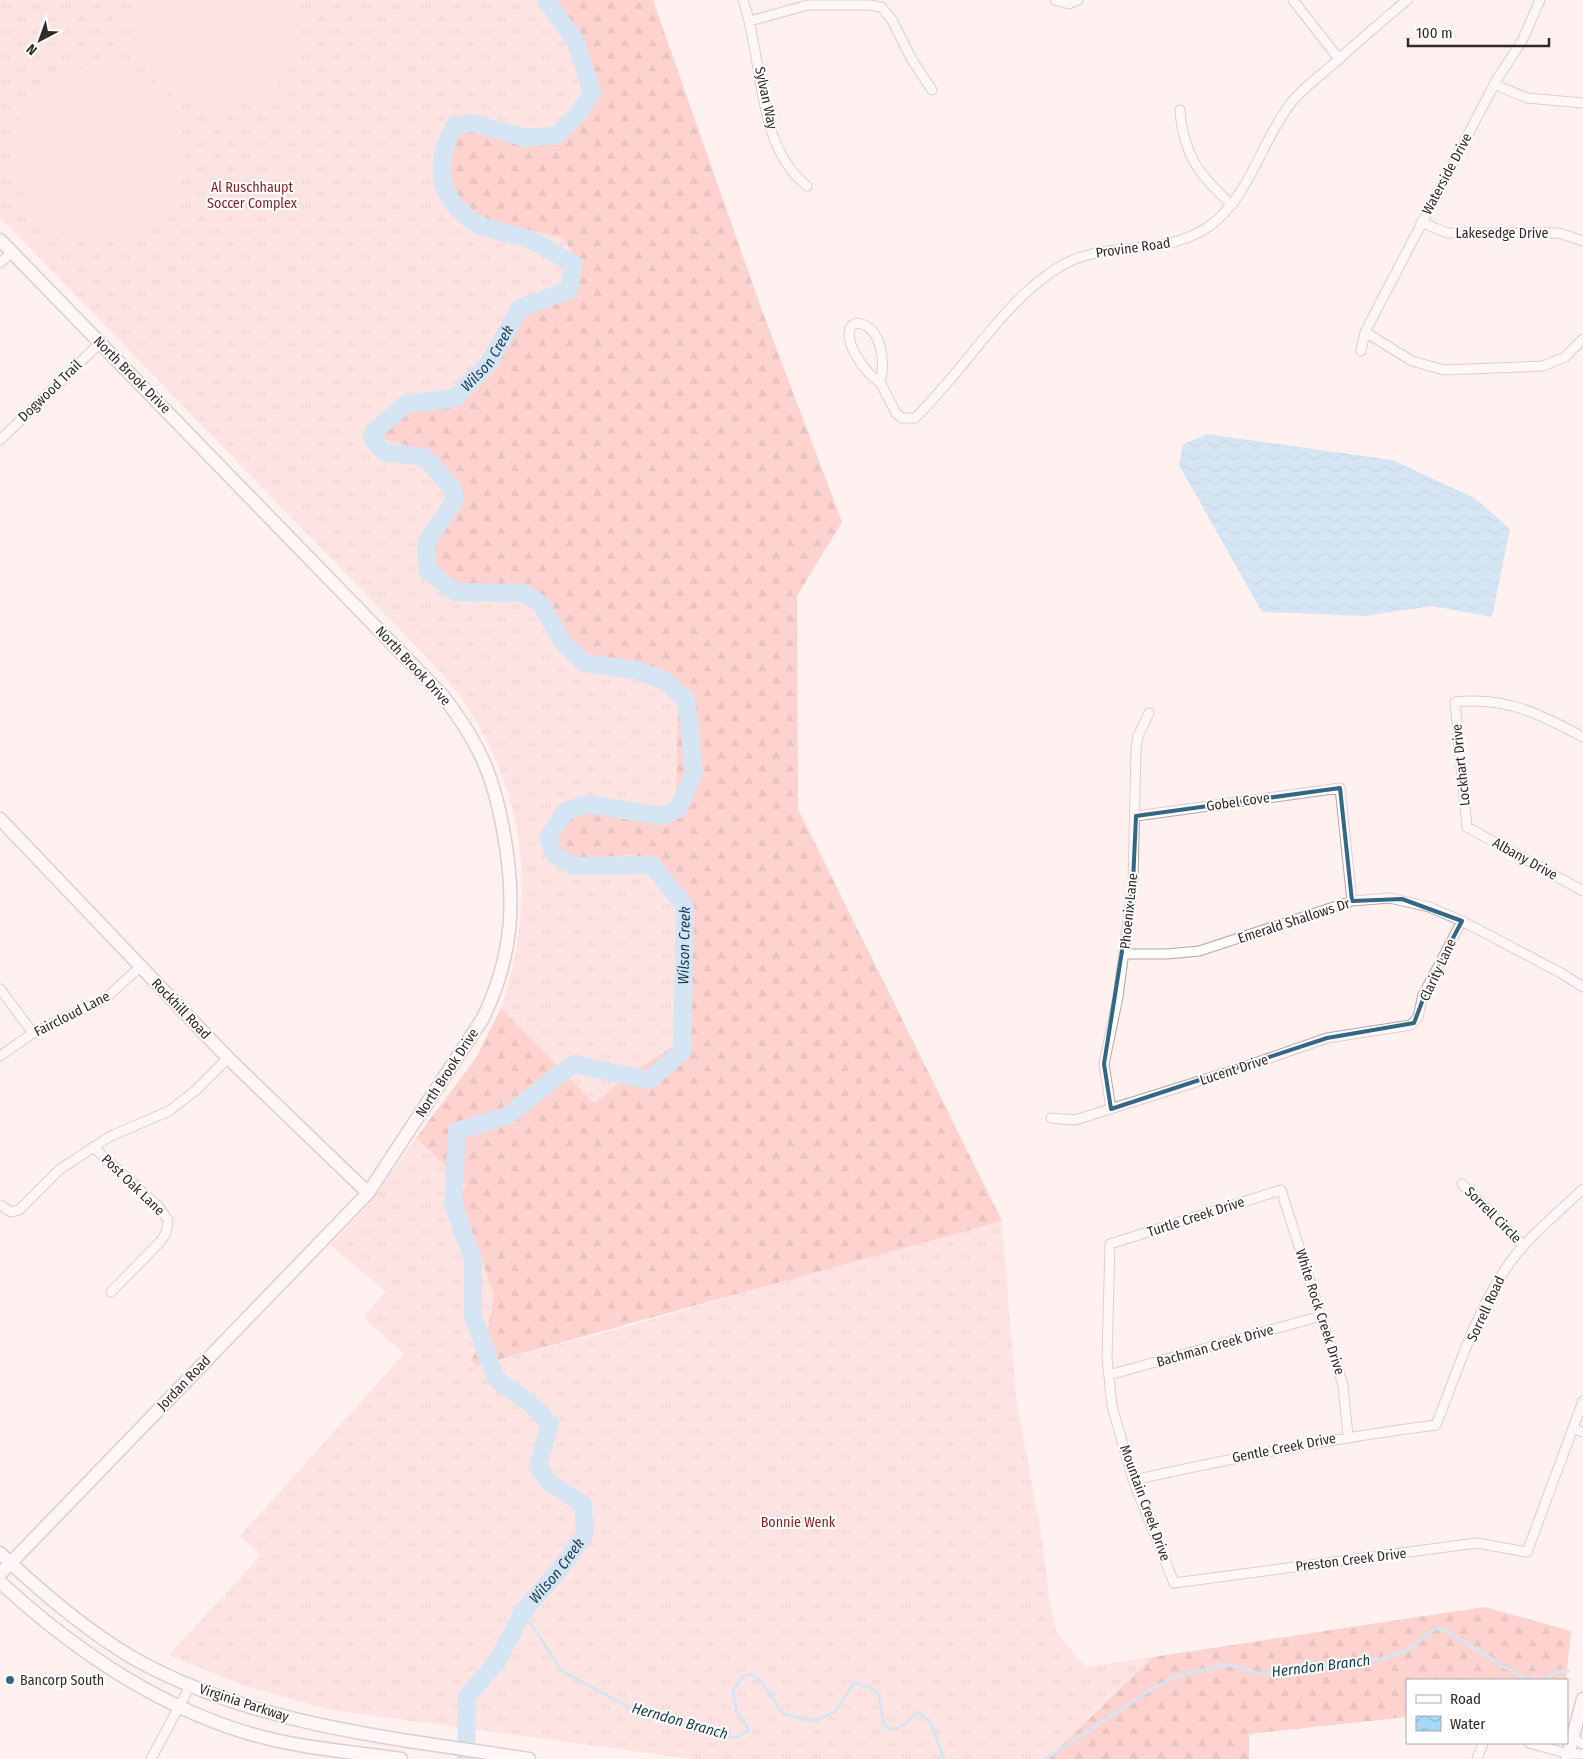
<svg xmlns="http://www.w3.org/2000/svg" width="1583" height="1759" font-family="'Fira Sans Condensed',sans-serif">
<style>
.grass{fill:url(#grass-tufts)}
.forest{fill:url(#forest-firs)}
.pitch{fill:#fad5d1}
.water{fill:url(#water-waves)}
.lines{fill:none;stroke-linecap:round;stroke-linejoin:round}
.stream{stroke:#a5d8f7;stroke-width:3}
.river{stroke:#a5d8f7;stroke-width:18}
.street-casing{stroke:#b8a3a1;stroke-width:11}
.secondary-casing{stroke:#b8a3a1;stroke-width:15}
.street{stroke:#fff;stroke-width:9}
.secondary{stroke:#fff;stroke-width:12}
.marked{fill:none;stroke:#336784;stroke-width:4;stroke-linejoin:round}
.poi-dot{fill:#336784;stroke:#fff;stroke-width:2}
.labels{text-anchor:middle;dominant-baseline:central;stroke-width:4;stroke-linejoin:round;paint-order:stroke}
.street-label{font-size:14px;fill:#322a29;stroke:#fff}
.park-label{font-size:14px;fill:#891d1f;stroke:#fff}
.poi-label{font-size:14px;fill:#322a29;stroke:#fff;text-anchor:start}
.water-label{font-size:15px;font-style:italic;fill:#143c51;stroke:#fff}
</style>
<defs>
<pattern id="grass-tufts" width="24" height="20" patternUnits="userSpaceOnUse" patternTransform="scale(1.25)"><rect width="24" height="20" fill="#fad5d1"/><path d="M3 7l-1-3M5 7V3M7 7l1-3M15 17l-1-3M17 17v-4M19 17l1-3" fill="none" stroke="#d7b7b3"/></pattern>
<pattern id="forest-firs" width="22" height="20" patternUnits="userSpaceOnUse" patternTransform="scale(1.25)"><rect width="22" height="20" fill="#faaea7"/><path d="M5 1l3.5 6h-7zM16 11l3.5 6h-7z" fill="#cb8e88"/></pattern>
<pattern id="water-waves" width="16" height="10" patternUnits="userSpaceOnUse" patternTransform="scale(1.25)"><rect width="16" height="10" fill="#a5d8f7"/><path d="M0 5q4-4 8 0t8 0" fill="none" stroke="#8ebad4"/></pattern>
</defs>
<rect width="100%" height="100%" fill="#fff1f0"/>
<!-- grass -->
<path class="grass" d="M0,0H550L583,49L588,97L557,138L528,134L466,217L563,237L571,249L566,294L521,312L464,391L419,395L423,450L451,494L444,510L428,525L442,588L546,597L584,668L641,674L678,689L677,807L658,815L583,801L556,826V848L569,861L636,854L674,898L684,925L688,949L682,982L680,1042L631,1073L593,1103L501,1008C542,885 523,765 436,667L0,217Z
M416,1138L466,1185L494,1295L488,1327L471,1361L476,1366L626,1327L758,1288L1002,1221L1016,1397L1043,1545L1050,1605L1057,1633L1085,1667L1153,1657L1048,1759H691L331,1710L248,1687L169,1655L261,1555L240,1536L404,1354L363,1317L386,1292L330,1245L368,1205Z"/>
<!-- forest -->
<path class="forest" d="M550,0H653L760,305L842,522L797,596L798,809L1002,1221L476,1366L471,1361L488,1327L494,1295L463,1205L462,1191L466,1185L416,1138L476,1058L501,1008L594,1103L631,1073L680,1042L682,982L688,949L684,925L674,898L636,854L569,861L556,848V826L583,801L658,815L676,807L678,689L641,674L584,668L546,597L442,588L419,546L428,525L444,510L451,494L423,450L383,439L386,413L419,395L464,391L521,312L566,294L571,250L563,238L466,217L448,186V131L493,124L528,134L557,138L588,97L583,49Z
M1484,1607L1571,1631L1566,1680H1407V1717L1249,1734V1759H1048L1153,1657Z"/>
<!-- pitch -->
<path class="pitch" d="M133,0H299C305,21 303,44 292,63C243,152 113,100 133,0Z
M13 153a86 86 0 1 1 172 0a86 86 0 1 1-172 0Z"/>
<!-- water -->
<path class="water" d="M1207,434L1392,460L1475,498L1510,529L1492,617L1432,606L1365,616L1262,612L1179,465L1183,444Z"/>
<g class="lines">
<!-- stream -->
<path class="stream" d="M523,1612L562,1671L638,1712L736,1738L749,1730L736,1711L733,1691L742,1677L751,1674L762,1682L783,1714L815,1721L835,1712L854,1683L869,1687L879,1695L883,1723L890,1729L900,1728L917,1712L928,1719L933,1728L944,1759
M1541,1680L1559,1671H1569
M1045,1759L1150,1690L1174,1677L1227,1664L1260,1674L1381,1659L1406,1651L1436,1628L1446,1631L1523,1678L1541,1680"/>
<!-- river -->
<path class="river" id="s1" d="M466,1759L467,1696L497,1662L522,1613L560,1569L585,1534L583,1504L550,1483L538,1466L550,1424L533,1406L496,1379L473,1316V1260L453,1204L457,1131L507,1116L573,1064L649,1080L682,1052L685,906L652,865L573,866L553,854L548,837L566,811L587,804L662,816L678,809L694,772L686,700L665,681L636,670L584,663L562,641L541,604L523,593L455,592L428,571L426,543L455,500L453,489L424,457L384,452L372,438L374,431L406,404L455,398L489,363L520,308L569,290L573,264C560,257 547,247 533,241C516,234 497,232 481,226C475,224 470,219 465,215C434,190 437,156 455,125L472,123L526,138L557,135L577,115L592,93L576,42L546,0"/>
<defs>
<path id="street" d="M743,0C764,58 755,145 807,186
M1055,0L1069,4L1078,0
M1293,0L1339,59
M750,21L808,5H869L881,7L892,20L912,60L932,90
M1494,84L1527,98L1583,103
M1180,110C1183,155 1200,176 1232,205
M1421,222L1447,233H1559L1583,241
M0,263L11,253
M856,323C882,325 886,363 880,382C867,377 835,332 856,323Z
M1365,332L1412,361L1444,370L1543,366L1565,357L1583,339
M1361,351L1365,332L1497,79L1522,41L1540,0
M880,382L896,413L902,418H915C927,407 937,394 948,382C982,343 1015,293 1061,266C1110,237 1170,261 1217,220C1253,187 1262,140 1291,103C1303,88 1319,77 1333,64C1357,43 1382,21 1407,0
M0,440L100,343
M1583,737C1540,714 1505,696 1455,702L1467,827L1583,891
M1136,816L1340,788L1352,901
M1124,954H1167L1199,951L1352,901L1390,898L1429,907L1462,921L1561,973L1583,987
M0,989L33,1033
M0,1056L33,1033L106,998L140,967
M1111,1109L1104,1064L1118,997L1133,882L1136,749L1138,736L1149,713
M1051,1118L1075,1120L1238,1069L1327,1038L1411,1025L1418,1017L1423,995L1462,921
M93,1147L158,1206L168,1220L166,1233L160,1242L111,1292
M1462,1184L1524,1246
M0,1205L11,1212L19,1210L59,1170L109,1137L169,1111L196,1090L228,1058
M1109,1375L1321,1316
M1573,1429L1583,1432
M1348,1436L1343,1385L1281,1190L1110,1244L1107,1357L1112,1406L1133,1480L1174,1583L1477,1543L1527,1552L1583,1401
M1133,1480C1234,1458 1333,1438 1436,1425C1456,1375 1476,1312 1506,1268C1526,1238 1557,1214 1583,1189
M1568,1736L1583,1744
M1529,1743L1569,1754H1583
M151,1759L190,1686
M1477,1759L1483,1743"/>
<path id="secondary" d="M0,240L443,696C456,713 468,730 478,750C491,774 498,802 503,829C516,898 514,954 483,1018L368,1193L0,1574
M0,819L228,1058L368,1193
M0,1553C41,1592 84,1629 133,1658C254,1726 395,1738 529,1759
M0,1582C75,1651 163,1711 262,1737C308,1749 355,1752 401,1759
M1567,1759L1583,1699"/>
</defs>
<!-- street casing -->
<use href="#street" class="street-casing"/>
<!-- secondary casing -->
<use href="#secondary" class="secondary-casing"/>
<!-- street -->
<use href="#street" class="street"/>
<!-- secondary -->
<use href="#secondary" class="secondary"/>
</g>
<!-- marked area -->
<path d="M0 0H1583V1759H0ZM1340,788L1352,901L1402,899L1462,921L1430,981L1414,1023L1327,1038L1111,1109L1104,1064L1133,882L1136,816Z" fill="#fff1f0" fill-opacity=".55" fill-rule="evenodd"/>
<path class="marked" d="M1340,788L1352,901L1402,899L1462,921L1430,981L1414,1023L1327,1038L1111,1109L1104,1064L1133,882L1136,816Z"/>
<!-- markers -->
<circle class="poi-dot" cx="10" cy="1680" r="5"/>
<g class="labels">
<!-- street labels -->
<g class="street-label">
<text transform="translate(766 98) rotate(78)">Sylvan Way</text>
<text transform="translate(1447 174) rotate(-62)">Waterside Drive</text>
<text x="1502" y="233">Lakesedge Drive</text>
<text transform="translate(1133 248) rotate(-8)">Provine Road</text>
<text transform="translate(132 375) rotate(45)">North Brook Drive</text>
<text transform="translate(50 391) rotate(-44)">Dogwood Trail</text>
<text transform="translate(413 666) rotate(47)">North Brook Drive</text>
<text transform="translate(1461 765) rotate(-96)">Lockhart Drive</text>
<text transform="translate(1238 802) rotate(-8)">Gobel Cove</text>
<text transform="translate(1525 859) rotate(29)">Albany Drive</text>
<text transform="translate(1129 911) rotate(-84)">Phoenix Lane</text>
<text transform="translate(1294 921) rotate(-18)">Emerald Shallows Dr</text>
<text transform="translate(1438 970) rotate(-65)">Clarity Lane</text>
<text transform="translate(181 1009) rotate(46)">Rockhill Road</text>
<text transform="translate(72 1014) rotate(-27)">Faircloud Lane</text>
<text transform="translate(1234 1070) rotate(-18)">Lucent Drive</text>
<text transform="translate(447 1073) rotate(-57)">North Brook Drive</text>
<text transform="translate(133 1185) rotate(44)">Post Oak Lane</text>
<text transform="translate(1493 1215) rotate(45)">Sorrell Circle</text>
<text transform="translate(1196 1217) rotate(-18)">Turtle Creek Drive</text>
<text transform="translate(1486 1309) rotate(-65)">Sorrell Road</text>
<text transform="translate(1320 1312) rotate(72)">White Rock Creek Drive</text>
<text transform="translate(1215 1346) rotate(-16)">Bachman Creek Drive</text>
<text transform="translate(184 1383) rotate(-46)">Jordan Road</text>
<text transform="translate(1284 1448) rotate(-11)">Gentle Creek Drive</text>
<text transform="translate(1145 1503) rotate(70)">Mountain Creek Drive</text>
<text transform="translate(1351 1560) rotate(-7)">Preston Creek Drive</text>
<text transform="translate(244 1703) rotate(18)">Virginia Parkway</text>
</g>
<!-- park labels -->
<g class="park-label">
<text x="252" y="187">Al Ruschhaupt<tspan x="252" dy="16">Soccer Complex</tspan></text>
<text x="798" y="1522">Bonnie Wenk</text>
</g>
<!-- poi labels -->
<g class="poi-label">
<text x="20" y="1680">Bancorp South</text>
</g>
<!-- water labels -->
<g class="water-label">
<text stroke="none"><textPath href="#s1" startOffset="2212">Wilson Creek</textPath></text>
<text stroke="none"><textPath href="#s1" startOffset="1088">Wilson Creek</textPath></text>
<text stroke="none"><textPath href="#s1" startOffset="218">Wilson Creek</textPath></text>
<text transform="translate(1321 1666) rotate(-7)">Herndon Branch</text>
<text transform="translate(680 1721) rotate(16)">Herndon Branch</text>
</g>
</g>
<!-- legend -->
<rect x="1406" y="1679" width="162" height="65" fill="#ffffff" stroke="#adaaa9"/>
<rect x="1416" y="1695" width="25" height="8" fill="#ffffff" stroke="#adaaa9"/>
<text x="1450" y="1704" font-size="15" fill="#322a29">Road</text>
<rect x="1416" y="1716" width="25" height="15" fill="url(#water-waves)" stroke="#adaaa9"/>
<text x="1450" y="1729" font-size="15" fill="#322a29">Water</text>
<!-- north arrow -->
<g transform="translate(40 40) rotate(221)" stroke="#ffffff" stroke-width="4" paint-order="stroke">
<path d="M0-4L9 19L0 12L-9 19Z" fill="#322a29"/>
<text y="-8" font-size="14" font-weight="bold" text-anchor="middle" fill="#322a29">N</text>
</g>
<!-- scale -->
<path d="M1408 38v8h141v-8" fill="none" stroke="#322a29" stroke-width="2.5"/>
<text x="1416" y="38" font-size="15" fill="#322a29" stroke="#ffffff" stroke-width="4" paint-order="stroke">100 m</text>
</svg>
